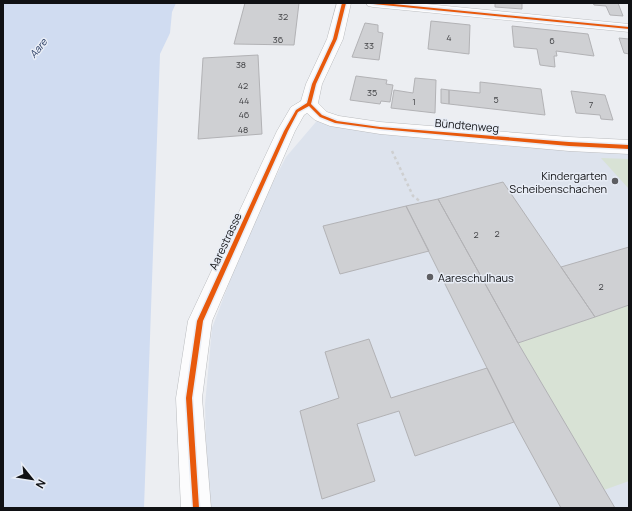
<svg xmlns="http://www.w3.org/2000/svg" width="632" height="511" font-family="Manrope,sans-serif">
<style>
.built{fill:#dde3ed}
.green{fill:#d8e2d5}
.water{fill:#d0dcf1}
.building{fill:#cfd0d3;stroke:#b2b2b5}
.lines{fill:none;stroke-linecap:round;stroke-linejoin:round}
.minor-casing{stroke:#babcbf;stroke-width:1}
.path{stroke:#cecfd0;stroke-width:2.5;stroke-dasharray:3 3;stroke-linecap:butt}
.minor{fill:#fcfcfd;fill-rule:evenodd}
.cycleway-casing{stroke:#e8edf6;stroke-width:3}
.cycleway{fill:#e8590c;fill-rule:evenodd}
.poi-dot{fill:#5d5e62;stroke:#e8edf6;stroke-width:1.5}
.labels{text-anchor:middle;dominant-baseline:central;stroke-width:3;stroke-linejoin:round;paint-order:stroke}
.number-label{font-size:9px;fill:#404144}
.far-water-label{font-size:10px;font-style:italic;fill:#1e3158;stroke:#e8edf6}
.street-label{font-size:11px;fill:#101114;stroke:#e8edf6}
.poi-label{font-size:11px;fill:#101114;stroke:#e8edf6;text-anchor:end}
</style>
<rect width="100%" height="100%" fill="#eceef2"/>
<!-- built -->
<path class="built" d="M321,116L336,122L629,147V508H208L205,405L212,328L251,225L286,157Z"/>
<!-- green -->
<path class="green" d="M601,158L629,159V189Z
M629,305V481L604,490L518,343Z"/>
<!-- water -->
<path class="water" d="M3,3H176L172,12L170,33L160,54L144,508H3Z"/>
<!-- building -->
<path class="building" d="M245,3H299L294,45L234,44Z
M495,3H522V9L495,7Z
M593,3H618L623,16L610,15L606,6L594,5Z
M431,21L470,25L469,54L428,49Z
M365,23L378,25V32L383,33L379,60L352,57Z
M512,26L588,34L594,56L556,51L557,56H554L555,67L540,65L537,49L514,47Z
M619,38L629,39V54L624,53Z
M258,55L262,134L198,139L203,58Z
M356,76L387,80L386,84L393,85L390,102L381,101L380,104L350,100Z
M415,78L436,80L435,113L391,108L394,90L413,93Z
M480,82L541,89L545,115L449,104V90L480,93Z
M441,89L449,90V104L441,103Z
M571,91L605,95L613,120L601,119L600,115L576,113Z
M503,182L561,267L595,317L518,343L438,199Z
M438,199L518,343L615,508H561L514,422L406,206Z
M406,206L429,251L340,274L323,226Z
M629,247V305L595,317L561,267Z
M369,339L391,398L487,368L514,422L415,456L399,411L357,424L375,481L322,499L300,411L339,398L325,352Z"/>
<g class="lines">
<defs>
<path id="minor" d="M337,3H351L343,39L322,84L318,103L327,112L339,116L380,122L569,137L629,140V154L569,151L380,134L330,126L315,120L307,113L304,115L295,131L212,321L202,398L211,508H181L176,398L188,321L277,131L291,107L301,101L306,84L327,39Z
M366,3H416L629,24V32L373,7L368,6Z"/>
</defs>
<!-- minor casing -->
<use href="#minor" class="minor-casing"/>
<!-- path -->
<path class="path" d="M392,151L413,196L421,202"/>
<!-- minor -->
<use href="#minor" class="minor"/>
<defs>
<path id="cycleway" d="M342,3H346L337,39L316,84L311,104L322,115L337,121L380,127L569,142L629,145V149L569,146L380,129L335,123L320,117L309,106L298,112L288,131L203,321L192,398L199,508H193L186,398L197,321L284,131L296,110L307,103L312,84L333,39Z
M371,3H383L629,27V29L373,4Z"/>
</defs>
<!-- cycleway casing -->
<use href="#cycleway" class="cycleway-casing"/>
<!-- cycleway -->
<use href="#cycleway" class="cycleway"/>
</g>
<!-- markers -->
<g class="poi-dot">
<circle cx="615" cy="181" r="4"/>
<circle cx="430" cy="277" r="4"/>
</g>
<g class="labels">
<!-- number labels -->
<g class="number-label">
<text x="283" y="16">32</text>
<text x="449" y="37">4</text>
<text x="278" y="39">36</text>
<text x="552" y="40">6</text>
<text x="369" y="45">33</text>
<text x="241" y="64">38</text>
<text x="243" y="85">42</text>
<text x="372" y="92">35</text>
<text x="496" y="99">5</text>
<text x="244" y="100">44</text>
<text x="414" y="101">1</text>
<text x="591" y="104">7</text>
<text x="244" y="114">46</text>
<text x="243" y="129">48</text>
<text x="497" y="233">2</text>
<text x="476" y="234">2</text>
<text x="601" y="286">2</text>
</g>
<!-- far-water labels -->
<g class="far-water-label">
<text transform="translate(38 48) rotate(-52)">Aare</text>
</g>
<!-- street labels -->
<g class="street-label">
<text transform="translate(467 125) rotate(5)">Bündtenweg</text>
<text transform="translate(225 241) rotate(-65)">Aarestrasse</text>
</g>
<!-- poi labels -->
<g class="poi-label">
<text x="607" y="175">Kindergarten<tspan x="607" dy="13">Scheibenschachen</tspan></text>
<text x="438" y="277" text-anchor="start">Aareschulhaus</text>
</g>
</g>
<!-- border -->
<rect width="632" height="511" fill="none" stroke="#101114" stroke-width="8"/>
<!-- north arrow -->
<g transform="translate(32 479) rotate(120)" stroke="#e8edf6" stroke-width="3" paint-order="stroke">
<path d="M0-3L7 15L0 10L-7 15Z" fill="#101114"/>
<text y="-6" font-size="11" font-weight="bold" text-anchor="middle" fill="#101114">N</text>
</g>
</svg>
